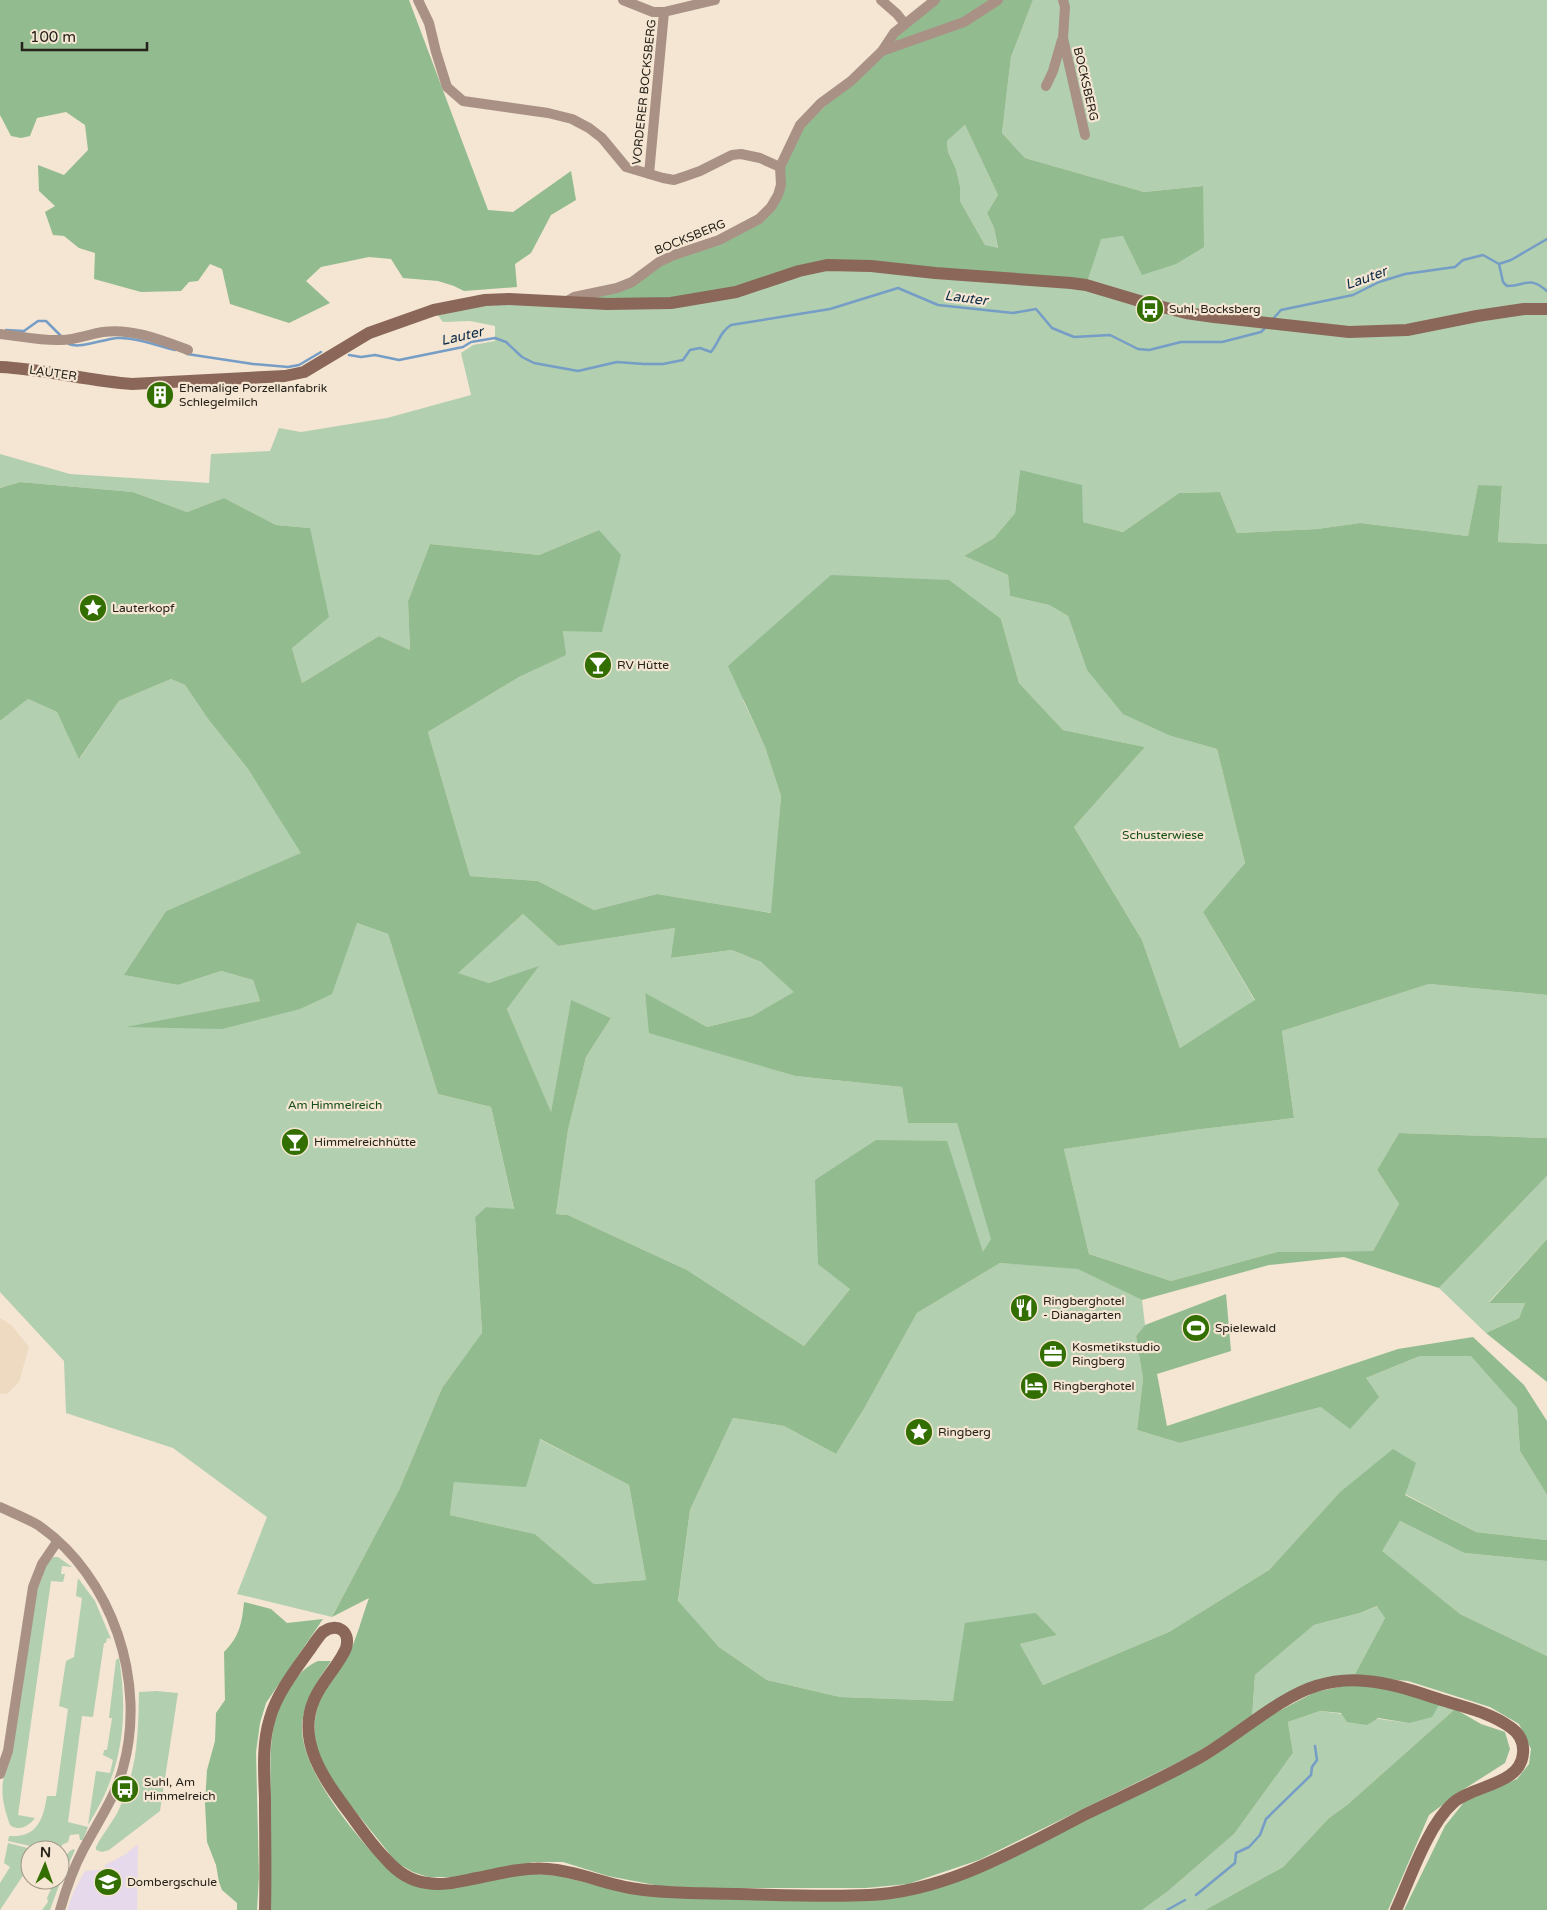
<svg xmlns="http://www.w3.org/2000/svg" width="1547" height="1910" font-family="'Varela Round',sans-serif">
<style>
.built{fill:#eddac0}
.education{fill:#e6d9ec}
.green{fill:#b2cfb0}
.forest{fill:#92bb90;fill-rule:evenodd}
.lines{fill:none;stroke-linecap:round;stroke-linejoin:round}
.stream{stroke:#759dc6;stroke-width:2.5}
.street{stroke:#aa9186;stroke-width:10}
.secondary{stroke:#8a6758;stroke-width:12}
.labels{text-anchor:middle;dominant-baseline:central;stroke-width:4.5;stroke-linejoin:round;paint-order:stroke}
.street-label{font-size:12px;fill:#26211a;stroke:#f4e6d2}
.poi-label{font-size:12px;fill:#26211a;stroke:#f4e6d2;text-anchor:start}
.park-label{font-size:12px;fill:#134e16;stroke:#f4e6d2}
.water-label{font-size:14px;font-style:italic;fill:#0d2b47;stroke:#f4e6d2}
</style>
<rect width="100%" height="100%" fill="#f4e6d2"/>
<!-- built -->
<path class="built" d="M0,1318L11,1325L29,1347L19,1382L7,1394L0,1393Z"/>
<!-- education -->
<path class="education" d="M138,1844L137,1910H67L74,1891L85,1871L105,1869V1865L126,1854Z"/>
<!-- green -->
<path class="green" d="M1033,0H1547V544L1498,542L1502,487L1478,485L1468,536L1360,523L1317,529L1237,533L1220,492L1179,493L1123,532L1083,522L1020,470L1015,513L994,538L964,556L1008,575L1010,596L1049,605L1068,616L1087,670L1171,736L1217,749L1245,863L1203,912L1255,1001L1180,1048L1142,940L1074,827L1145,747L1063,730L1019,683L1001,619L743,700L765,747L781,796L772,913L657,894L594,910L538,881L470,876L428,732L519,677L565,655L563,630L599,530L539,555L430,544L408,601L410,650L379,636L302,683L292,648L310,528L276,525L224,498L187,512L133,492L20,482L0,488V454L70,474L209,483L211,454L270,451L279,428L301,432L387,418L471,395L461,353L473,345L495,341V326L470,321L443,322L434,310L456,305L563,303L799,271L1123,236L1203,186L1144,192L1025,158L1002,133L1011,57Z
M965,125L998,195L987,213L994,228L998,249L985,245L960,201V186L956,169L948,152L947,141Z
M171,679L185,685L208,719L248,769L302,853L166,911L125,975L178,985L221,971L253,980L260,1001L129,1027L300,1009L357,923L388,934L438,1094L491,1107L514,1210L486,1207L475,1217L482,1334L442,1388L399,1490L332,1617L237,1594L267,1517L173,1448L66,1413L64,1361L0,1292V721L28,699L57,712L80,758L119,701Z
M523,914L558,946L675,928L672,958L732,950L761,962L795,992L752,1016L707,1027L645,994L650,1032L795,1076L902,1087L908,1122L957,1123L992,1239L983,1253L850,1289L804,1346L687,1270L568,1215L556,1214L568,1130L586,1057L611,1018L571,1001L551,1113L507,1009L538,967L489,983L457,973Z
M1429,984L1547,995V1138L1399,1133L1377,1170L1399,1204L1373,1251L1277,1252L1171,1281L1089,1254L1064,1149L1194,1130L1294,1118L1282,1031Z
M1547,1176V1239L1489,1302L1525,1303L1519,1318L1486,1333L1439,1288Z
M1000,1263L1078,1268L1142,1300L1145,1325L1136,1336L1143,1379L1137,1430L1180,1443L1321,1407L1366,1378L1420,1356H1472L1517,1408L1520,1451L1547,1495V1540L1476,1532L1405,1494L1339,1493L1269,1570L1169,1632L1043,1685L1020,1644L1057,1635L1036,1613L953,1701L840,1697L767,1680L719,1647L678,1602L690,1510L733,1418L784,1426L836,1454L865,1407L917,1313Z
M539,1439L629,1485L646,1580L594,1584L535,1534L450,1515L454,1482Z
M1400,1521L1464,1553L1547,1561V1656L1460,1614L1381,1551Z
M53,1557H58L72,1567L62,1566L61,1574H65L63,1582L51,1581L18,1815L35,1818C29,1826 19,1832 10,1825C4,1808 0,1793 4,1776L36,1591L48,1562Z
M78,1578L95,1601L111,1639L107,1638L106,1643H104L93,1717L82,1716L68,1822L88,1827L83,1840H80L79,1834L70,1835L68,1842L62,1845L60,1850H48L8,1841L9,1836C37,1838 43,1820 47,1796H56L68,1709L59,1706L66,1661L74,1657L82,1598L76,1596Z
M1378,1606L1385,1618L1354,1676L1252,1718L1255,1675L1314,1625L1360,1613Z
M119,1658C129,1720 122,1772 88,1825L96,1771L110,1773L113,1760L103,1755L104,1750H107L112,1718H109L116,1660Z
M156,1691L178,1693L160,1811L109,1850L102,1852L96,1850V1847C103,1833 114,1821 120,1807C138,1766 138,1735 139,1692Z
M1440,1703L1455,1709L1347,1805L1329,1818L1283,1867L1205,1910H1142L1167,1892L1234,1834L1293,1753L1288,1722L1320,1711L1409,1723Z
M8,1843L35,1850H30V1865L0,1910V1883L10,1867L4,1863Z
M73,1849L75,1850L58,1888L50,1910H42L48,1902L47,1898L55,1880H60C60,1869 63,1854 73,1849Z"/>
<!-- forest -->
<path class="forest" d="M0,0H409L488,210L513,212L571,171L576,200L551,215L531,253L515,264L517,287L464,291L454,286L438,281L403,278L391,259L369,257L321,267L306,281L330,303L289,323L230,304L222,269L210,264L198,281L189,282L181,291L141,292L94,279L95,253L79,248L64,236L53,235L45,212L55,206L39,191L38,165L64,175L88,150L85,125L66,112L37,118L30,136L21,138L11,136L0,115Z
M935,0H1033L1011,57L1002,133L1025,158L1144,192L1203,186L1204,247L1176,264L1142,275L1123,236L1101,239L1086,285L827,265L671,303L574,297L605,291L691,250L771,207L794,136ZM965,125L998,195L987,213L994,228L998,248L985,245L960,201V186L956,169L948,152L947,141Z
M1020,470L1082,485L1083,522L1123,532L1179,493L1220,492L1237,533L1317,529L1360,523L1468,536L1478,485L1502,486L1498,542L1547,544V995L1429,984L1282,1031L1294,1118L1194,1130L1064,1149L1089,1254L1171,1281L1277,1252L1373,1251L1399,1204L1377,1170L1399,1133L1547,1138V1176L1439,1288L1344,1257L1269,1265L1142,1300L1078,1269L1000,1263L917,1313L865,1407L836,1454L784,1426L733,1418L690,1510L678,1601L719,1647L767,1680L840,1697L953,1701L965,1623L1036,1613L1057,1635L1020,1644L1043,1685L1169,1632L1269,1570L1339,1493L1393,1449L1416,1463L1405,1495L1476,1532L1547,1540V1561L1464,1553L1400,1521L1382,1551L1460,1614L1547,1656V1910H1404L1445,1826L1465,1801L1517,1779L1529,1764L1531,1749L1519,1724L1490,1707L1408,1681L1354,1676L1385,1618L1377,1606L1360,1613L1314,1625L1255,1675L1252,1718L1191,1756L979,1860L908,1884L866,1888H702L660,1886L608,1876L563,1862H534L461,1877H428L413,1872L397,1863L339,1791C319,1762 306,1733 321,1698C327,1683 340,1670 348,1656C357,1638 362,1617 369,1598L332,1617L399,1490L442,1388L482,1333L475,1217L486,1207L514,1209L491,1107L438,1094L388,934L357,923L332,994L300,1009L222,1029L126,1027L260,1001L253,980L221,971L178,985L124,975L166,911L301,853L248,769L208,719L185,685L171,679L119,701L79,759L57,712L28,699L0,721V488L20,482L133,492L187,512L224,498L276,525L310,528L329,617L292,648L302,683L379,636L410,650L408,601L430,544L539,555L599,530L621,555L602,632L563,631L566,655L519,677L428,732L470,876L538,881L594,910L657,894L771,913L781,796L765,747L728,666L831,575L949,580L1001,619L1019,683L1063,730L1145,747L1074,827L1142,940L1180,1048L1255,1000L1203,912L1245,863L1217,749L1171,736L1123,714L1087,670L1068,616L1049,605L1010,596L1008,575L964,556L994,538L1015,513ZM523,914L558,946L675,928L671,958L732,950L761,962L794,992L752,1016L707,1027L645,993L649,1033L795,1076L902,1087L908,1123H957L991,1239L983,1252L947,1141L876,1140L815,1180L818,1264L850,1289L804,1346L687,1270L568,1215L556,1214L568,1130L586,1057L611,1018L571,1000L551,1112L507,1009L539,966L489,983L458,973ZM540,1439L629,1485L646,1580L594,1584L535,1534L450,1515L454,1482L526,1487Z
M1547,1239V1382L1486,1333L1519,1318L1525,1303H1489Z
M1226,1294L1231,1351L1157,1374L1167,1426L1398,1349L1473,1337L1524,1385L1547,1421V1495L1520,1451L1517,1408L1471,1356H1420L1366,1378L1379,1397L1350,1429L1321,1407L1180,1443L1137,1430L1143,1379L1136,1336L1145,1325Z
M244,1602L271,1609L287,1623L323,1619L266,1703L260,1723L256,1752L259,1876L257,1910H237V1903L222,1890L219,1882L216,1865L207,1842L205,1803L207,1770L215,1741L216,1713L225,1700L224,1652C239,1637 242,1624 244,1602Z
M318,1661H331C318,1680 305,1699 302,1723C299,1764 343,1819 369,1849C380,1861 394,1872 406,1883L535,1874L559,1876L604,1887L864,1900L946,1886L1315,1692L1344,1686H1375L1440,1703L1432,1717L1409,1723L1378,1718L1367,1725L1347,1722L1341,1713L1320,1711L1288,1722L1293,1753L1234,1834L1167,1892L1142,1910H271C270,1871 270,1833 270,1794C271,1772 269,1748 274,1725C280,1702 295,1670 318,1661Z
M1455,1709L1481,1724L1505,1732L1510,1749L1505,1763L1461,1791L1429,1815L1388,1910H1205L1283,1867L1329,1818L1347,1805Z"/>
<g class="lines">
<!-- stream -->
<path class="stream" d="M1499,264L1503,282L1507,286C1527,286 1528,275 1547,291
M1272,320L1281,310L1353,295L1379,282L1405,274L1455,267L1463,260L1483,255L1499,264L1511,260L1547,239
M6,330L24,331L38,321H46L61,336
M69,344C80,349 103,339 118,338C136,337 157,346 175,350
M187,354L253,364L288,367L299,365L321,352
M349,355L361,357L375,355L399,360L463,347L471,342L495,338L506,342L522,357L534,363L578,371L617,362L644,364H663L683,360L690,350L700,348L711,352C719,342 720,332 731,325L830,309L898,288L938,305L1013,313L1036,309L1052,328L1074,337L1110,335L1138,349L1149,350L1181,342H1222L1261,332L1265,328
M1196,1895L1235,1863L1236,1853L1249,1847L1260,1835L1266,1819L1311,1775L1312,1767L1317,1760L1315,1746
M1167,1910L1185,1900"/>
<!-- street -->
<path class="street" d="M418,0L429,23L436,52L447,87L463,101L548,113L572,119L589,128L602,138L626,167L663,178L674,180L686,176L700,171L732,155L741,154L760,158L780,167
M623,0L653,12H664L715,0
M881,0L897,14L905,24
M1063,0L1065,7L1063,38L1085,135
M882,51L964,22L998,0
M1046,86L1053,71L1062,40
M649,174L664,12
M567,301L574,297L617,288L632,282L659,262L674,255L719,240L759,219L771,207L778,195L781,185L780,167L800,125L821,103L851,81L882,51L894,33L935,0
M0,334C20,336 41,341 61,340C76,340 89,334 103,332C132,328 161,340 188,350
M0,1507C13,1513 26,1518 38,1525C113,1577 147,1682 123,1768C115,1798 97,1823 83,1850C73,1869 66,1889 60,1910
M0,1774L8,1751L33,1587L42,1564L57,1542"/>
<!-- secondary -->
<path class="secondary" d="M0,367C45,369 88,381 132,384L285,376L304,372L369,333L434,310L485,300L509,299L607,304L671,303L736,292L799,271L827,265L871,266L935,273L1071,283L1086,285L1143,302L1186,313L1214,317L1349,332L1407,330L1477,316L1524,309H1547
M265,1910C266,1873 265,1836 265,1798C264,1772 262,1743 270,1718C277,1693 296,1669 311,1648C313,1645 320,1635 323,1632C337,1622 351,1631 346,1648C340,1664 321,1682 314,1700C295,1744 328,1784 353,1818C363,1832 373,1846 385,1858C396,1871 410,1881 427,1883C444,1886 461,1881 477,1878C501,1873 524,1867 548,1869C578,1871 606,1885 637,1889C670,1894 704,1893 738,1894C782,1895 826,1897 870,1895C948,1891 1018,1849 1086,1814C1125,1795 1166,1777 1204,1755C1238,1735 1280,1697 1316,1686C1332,1681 1349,1679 1366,1681C1393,1683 1419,1693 1445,1701C1467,1708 1491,1713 1510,1727C1519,1733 1524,1742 1523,1753C1521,1785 1473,1785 1453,1803C1428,1825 1410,1879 1396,1910"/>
</g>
<!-- icons -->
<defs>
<symbol id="bus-disc" viewBox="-11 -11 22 22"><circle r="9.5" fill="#326e00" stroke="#f4e6d2"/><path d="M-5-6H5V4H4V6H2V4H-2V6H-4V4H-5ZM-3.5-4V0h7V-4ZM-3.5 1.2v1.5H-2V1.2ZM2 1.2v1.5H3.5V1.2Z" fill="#fff"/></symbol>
<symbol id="building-disc" viewBox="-11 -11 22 22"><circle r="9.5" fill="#326e00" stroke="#f4e6d2"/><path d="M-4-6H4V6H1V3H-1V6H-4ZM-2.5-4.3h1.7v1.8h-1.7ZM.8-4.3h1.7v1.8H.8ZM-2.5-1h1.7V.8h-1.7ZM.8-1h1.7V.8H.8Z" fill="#fff"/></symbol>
<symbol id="sight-disc" viewBox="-11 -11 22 22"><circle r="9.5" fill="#326e00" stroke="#f4e6d2"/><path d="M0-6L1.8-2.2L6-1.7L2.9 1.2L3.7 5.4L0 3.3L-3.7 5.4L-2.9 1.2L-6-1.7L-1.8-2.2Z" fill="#fff"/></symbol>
<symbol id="bar-disc" viewBox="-11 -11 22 22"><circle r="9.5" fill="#326e00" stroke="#f4e6d2"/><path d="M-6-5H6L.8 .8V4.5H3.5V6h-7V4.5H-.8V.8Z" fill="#fff"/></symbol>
<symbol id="restaurant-disc" viewBox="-11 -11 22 22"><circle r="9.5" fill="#326e00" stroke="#f4e6d2"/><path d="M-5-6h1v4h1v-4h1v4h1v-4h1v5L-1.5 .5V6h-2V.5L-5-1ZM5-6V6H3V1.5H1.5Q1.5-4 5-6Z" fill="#fff"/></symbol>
<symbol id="stadium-disc" viewBox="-11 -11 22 22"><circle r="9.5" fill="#326e00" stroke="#f4e6d2"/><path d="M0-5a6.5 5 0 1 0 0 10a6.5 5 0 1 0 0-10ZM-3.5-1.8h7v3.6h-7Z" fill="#fff"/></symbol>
<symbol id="office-disc" viewBox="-11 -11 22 22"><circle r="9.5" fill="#326e00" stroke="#f4e6d2"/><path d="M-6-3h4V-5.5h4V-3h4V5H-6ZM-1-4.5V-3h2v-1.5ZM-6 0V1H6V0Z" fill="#fff"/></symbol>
<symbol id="hotel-disc" viewBox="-11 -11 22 22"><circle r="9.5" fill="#326e00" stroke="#f4e6d2"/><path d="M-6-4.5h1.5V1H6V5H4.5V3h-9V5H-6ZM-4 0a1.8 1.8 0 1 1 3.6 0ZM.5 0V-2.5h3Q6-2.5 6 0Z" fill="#fff"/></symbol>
<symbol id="school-disc" viewBox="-11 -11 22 22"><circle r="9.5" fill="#326e00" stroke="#f4e6d2"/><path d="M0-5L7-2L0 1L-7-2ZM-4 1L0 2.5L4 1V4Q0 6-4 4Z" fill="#fff"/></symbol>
</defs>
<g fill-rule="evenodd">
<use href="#bus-disc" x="1134" y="293" width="32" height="32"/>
<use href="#building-disc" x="144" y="379" width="32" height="32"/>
<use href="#sight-disc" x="77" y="592" width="32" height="32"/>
<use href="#bar-disc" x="582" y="649" width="32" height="32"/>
<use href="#bar-disc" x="279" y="1126" width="32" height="32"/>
<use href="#restaurant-disc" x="1008" y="1292" width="32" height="32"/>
<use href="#stadium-disc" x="1180" y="1312" width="32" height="32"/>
<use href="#office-disc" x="1037" y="1338" width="32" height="32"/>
<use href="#hotel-disc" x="1018" y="1370" width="32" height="32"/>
<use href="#sight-disc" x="903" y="1416" width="32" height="32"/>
<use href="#bus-disc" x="109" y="1773" width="32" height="32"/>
<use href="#school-disc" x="92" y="1866" width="32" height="32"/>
</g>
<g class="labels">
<!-- street labels -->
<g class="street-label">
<text transform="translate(1086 84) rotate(77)">BOCKSBERG</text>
<text transform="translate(644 92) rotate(-84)">VORDERER BOCKSBERG</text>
<text transform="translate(690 237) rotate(-22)">BOCKSBERG</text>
<text transform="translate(53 373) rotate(8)">LAUTER</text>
</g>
<!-- poi labels -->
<g class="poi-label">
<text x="1169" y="309">Suhl, Bocksberg</text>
<text x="179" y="388">Ehemalige Porzellanfabrik<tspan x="179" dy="14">Schlegelmilch</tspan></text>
<text x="112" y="608">Lauterkopf</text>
<text x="617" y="665">RV Hütte</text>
<text x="314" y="1142">Himmelreichhütte</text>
<text x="1043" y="1301">Ringberghotel<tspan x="1043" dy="14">- Dianagarten</tspan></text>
<text x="1215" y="1328">Spielewald</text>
<text x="1072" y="1347">Kosmetikstudio<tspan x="1072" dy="14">Ringberg</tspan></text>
<text x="1053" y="1386">Ringberghotel</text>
<text x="938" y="1432">Ringberg</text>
<text x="144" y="1782">Suhl, Am<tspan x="144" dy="14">Himmelreich</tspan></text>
<text x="127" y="1882">Dombergschule</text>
</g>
<!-- park labels -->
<g class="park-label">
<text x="1163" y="835">Schusterwiese</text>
<text x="335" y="1105">Am Himmelreich</text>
</g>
<!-- water labels -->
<g class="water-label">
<text transform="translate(1366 278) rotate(-20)">Lauter</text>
<text transform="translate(966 298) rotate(7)">Lauter</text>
<text transform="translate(462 336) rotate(-13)">Lauter</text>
</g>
</g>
<!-- north arrow -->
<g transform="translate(45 1865) rotate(2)"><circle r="24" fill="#f4e6d2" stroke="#a29788"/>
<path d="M0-4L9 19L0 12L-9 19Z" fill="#326e00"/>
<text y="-8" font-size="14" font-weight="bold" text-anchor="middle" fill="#26211a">N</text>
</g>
<!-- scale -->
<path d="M22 42v8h125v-8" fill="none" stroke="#26211a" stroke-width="2.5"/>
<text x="30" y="42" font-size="15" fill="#26211a" stroke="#f4e6d2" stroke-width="4" paint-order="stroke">100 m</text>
</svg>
